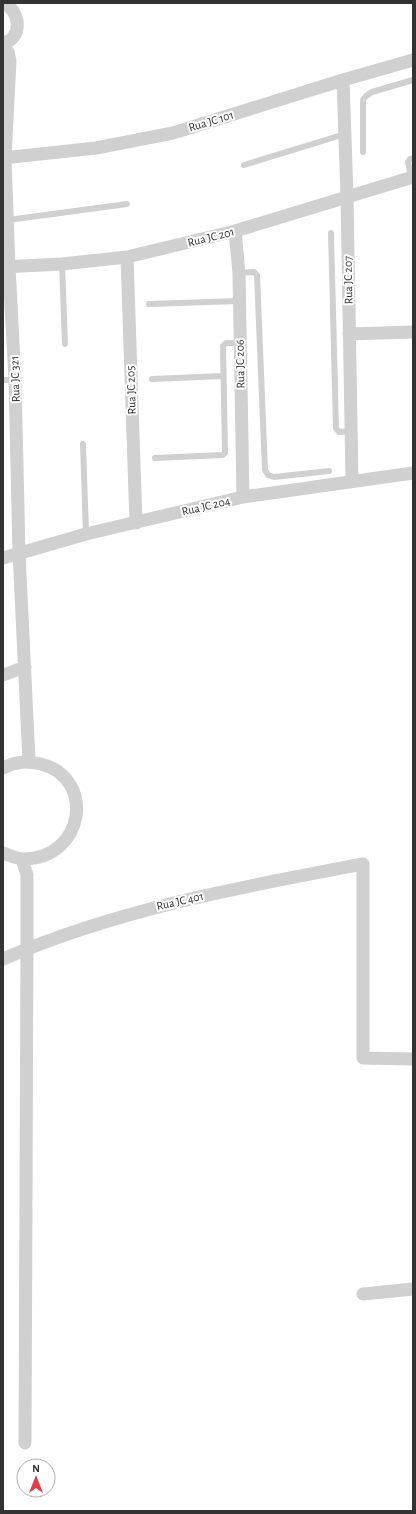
<svg xmlns="http://www.w3.org/2000/svg" width="416" height="1514" font-family="'Alegreya Sans',sans-serif">
<style>
.lines{fill:none;stroke-linecap:round;stroke-linejoin:round}
.lane{stroke:#d0d0d0;stroke-width:6}
.street{stroke:#d0d0d0;stroke-width:13}
.labels{text-anchor:middle;dominant-baseline:central;stroke-width:4;stroke-linejoin:round;paint-order:stroke}
.street-label{font-size:12px;fill:#333;stroke:#fff}
</style>
<rect width="100%" height="100%" fill="#fff"/>
<g class="lines">
<!-- lane -->
<path class="lane" d="M363,152V100L366,96L372,92L413,80
M244,165L345,134
M411,177L408,162L410,159L413,158
M8,220L127,204
M331,233L336,428L339,432L351,431
M62,264L65,344
M239,273L254,272L257,275L265,470L268,475L274,477L329,471
M149,304L239,301
M152,379L223,376
M3,380H15
M83,444L86,534
M155,458L223,455L225,453L223,346L226,343H240"/>
<!-- street -->
<path class="street" d="M3,3C21,10 23,39 3,43
M3,45L8,52L10,61L5,158L9,267L15,380L19,553L29,761
M343,80L347,196L352,481
M3,158L96,148L173,133L343,80L413,60
M235,231L239,273L243,497
M127,257L136,523
M3,267L62,264L127,257L235,231L413,177
M349,334L413,332
M3,558L86,534L243,497L413,473
M3,675L25,667
M3,768C16,761 27,761 41,764C96,778 85,859 23,859C17,859 9,855 3,853
M22,859L27,875V948L25,1443
M3,959C118,909 241,887 363,864V1058L413,1059
M363,1294L413,1289"/>
</g>
<g class="labels">
<!-- street labels -->
<g class="street-label">
<text transform="translate(211 121) rotate(-17)">Rua JC 101</text>
<text transform="translate(211 237) rotate(-14)">Rua JC 201</text>
<text transform="translate(348 280) rotate(-91)">Rua JC 207</text>
<text transform="translate(240 364) rotate(-91)">Rua JC 206</text>
<text transform="translate(15 379) rotate(-92)">Rua JC 321</text>
<text transform="translate(131 390) rotate(-92)">Rua JC 205</text>
<text transform="translate(206 506) rotate(-13)">Rua JC 204</text>
<text transform="translate(180 901) rotate(-13)">Rua JC 401</text>
</g>
</g>
<!-- border -->
<rect width="416" height="1514" fill="none" stroke="#333333" stroke-width="8"/>
<!-- north arrow -->
<g transform="translate(36 1478)"><circle r="19" fill="#ffffff" stroke="#adadad"/>
<path d="M0-3L7 15L0 10L-7 15Z" fill="#e63946"/>
<text y="-6" font-size="11" font-weight="bold" text-anchor="middle" fill="#333333">N</text>
</g>
</svg>
